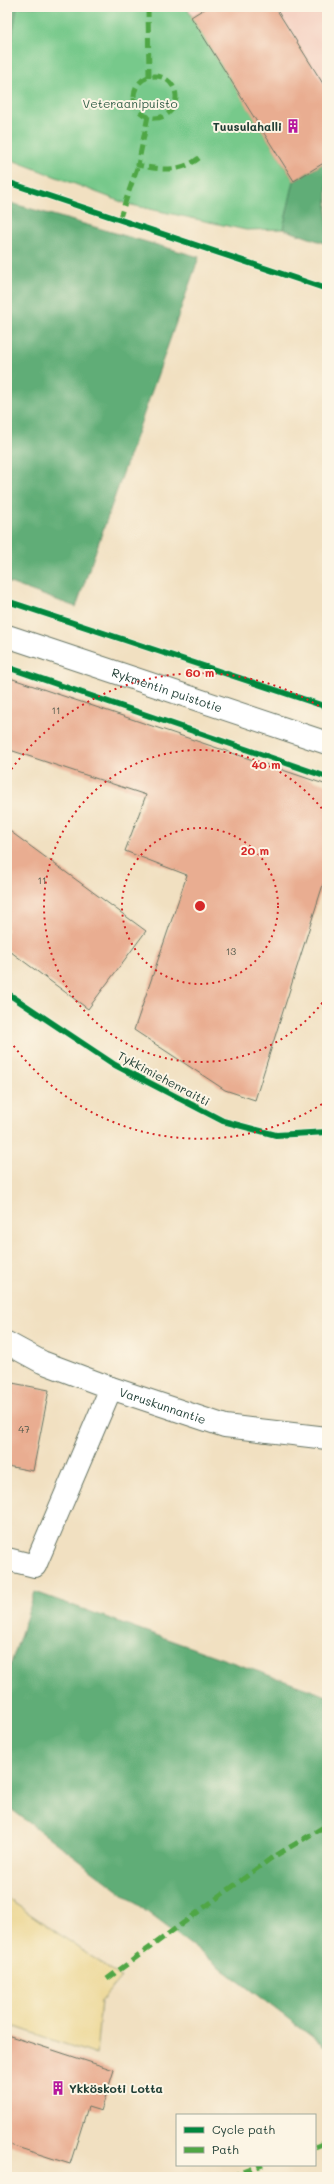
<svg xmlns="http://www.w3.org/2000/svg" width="334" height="2184" font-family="Mali,sans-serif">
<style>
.built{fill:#f5d2c3}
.green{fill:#77c98b;stroke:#4b8360}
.forest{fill:#61ad77;stroke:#407556}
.sand{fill:#eeda9e;stroke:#868c69}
.building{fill:#e9ad91}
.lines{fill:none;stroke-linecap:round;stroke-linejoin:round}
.minor-casing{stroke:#687665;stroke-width:24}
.minor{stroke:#fff;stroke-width:22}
.quiet{stroke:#4fa644;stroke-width:5;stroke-dasharray:10 5;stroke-linecap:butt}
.cycleway-casing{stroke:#fcf5e5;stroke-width:8}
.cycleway{stroke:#00873e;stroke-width:6}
.ring{fill:none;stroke:#d62828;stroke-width:2;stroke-dasharray:2 4}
.labels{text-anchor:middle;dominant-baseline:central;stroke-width:4;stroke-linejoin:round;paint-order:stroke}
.number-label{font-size:10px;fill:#52594b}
.park-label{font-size:12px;fill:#35604a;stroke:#fcf5e5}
.poi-label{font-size:12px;font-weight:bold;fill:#1f3d34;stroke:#fcf5e5;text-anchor:end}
.street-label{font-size:12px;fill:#1f3d34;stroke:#fcf5e5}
.centre{fill:#d62828;stroke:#fcf5e5;stroke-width:2}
.ring-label{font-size:12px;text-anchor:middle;font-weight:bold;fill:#d62828;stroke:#fcf5e5;stroke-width:4;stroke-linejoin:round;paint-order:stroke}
</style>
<rect width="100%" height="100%" fill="#fcf5e5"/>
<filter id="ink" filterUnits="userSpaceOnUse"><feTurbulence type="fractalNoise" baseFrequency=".025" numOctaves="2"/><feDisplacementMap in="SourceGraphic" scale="8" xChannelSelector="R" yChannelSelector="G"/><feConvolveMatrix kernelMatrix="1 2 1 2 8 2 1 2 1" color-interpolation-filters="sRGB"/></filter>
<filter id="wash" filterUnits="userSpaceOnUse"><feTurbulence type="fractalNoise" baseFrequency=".012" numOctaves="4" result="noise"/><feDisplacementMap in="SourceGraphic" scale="16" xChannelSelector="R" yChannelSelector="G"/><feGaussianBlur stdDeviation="0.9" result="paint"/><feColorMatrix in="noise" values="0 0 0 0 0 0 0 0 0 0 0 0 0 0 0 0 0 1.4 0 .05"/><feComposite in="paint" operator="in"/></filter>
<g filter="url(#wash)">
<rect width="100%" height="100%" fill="#f1e0c1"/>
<!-- built -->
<path class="built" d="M186,7H327V161L294,181Z"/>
<!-- green -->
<path class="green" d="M17,7H186L294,181L283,229L246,230L127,204L7,158V68Z"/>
<!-- forest -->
<path class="forest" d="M7,7H17L7,68Z
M327,161V244L283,229L294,181Z
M7,202L199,257L76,607L7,582Z
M35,1592L327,1696V2048L7,1806V1675Z"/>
<!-- sand -->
<path class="sand" d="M7,1898L121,1977L101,2001L96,2055L7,2024Z"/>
<g id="blocks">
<!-- building -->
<path class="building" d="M207,7H275L327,90V161L294,181L191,17Z
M7,677L327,785V872L255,1100L225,1090L134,1030L187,875L125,851L146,795L7,749Z
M7,829L146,931L88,1009L7,949Z
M7,1382L49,1390L33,1471L7,1466Z
M7,2035L114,2070L101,2111L88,2107L70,2164L7,2144Z"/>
</g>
</g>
<g filter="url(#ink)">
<use href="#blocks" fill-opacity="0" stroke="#687665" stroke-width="1"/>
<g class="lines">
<defs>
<g id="minor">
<path id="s1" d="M7,636L327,743"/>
<path id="s2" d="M7,1343L42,1362L111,1388L225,1426L327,1438"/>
<path d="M7,1559L35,1566L111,1388"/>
</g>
</defs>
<!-- minor casing -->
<use href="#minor" class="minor-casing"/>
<!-- minor -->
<use href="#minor" class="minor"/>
<!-- quiet -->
<path class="quiet" d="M148,7L149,77
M134 97a21 21 0 1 1 42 0a21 21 0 1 1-42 0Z
M148,116L138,165C160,170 180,173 199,158
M119,220L138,165
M107,1979L270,1859L327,1825
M315,2147L327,2142
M229,2177L263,2165"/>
<defs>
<path id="cycleway" d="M7,182L327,289
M7,601L327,707
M7,667L327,777
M7,993L115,1065L223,1121L276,1135L327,1132"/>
</defs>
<!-- cycleway casing -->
<use href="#cycleway" class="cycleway-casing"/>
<!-- cycleway -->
<use href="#cycleway" class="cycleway"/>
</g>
</g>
<!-- distance rings -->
<g class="ring">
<circle cx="200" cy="906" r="78"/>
<path d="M326 998A156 156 0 1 1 326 814"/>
<path d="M327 1101A233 233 0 0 1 8 1038M8 774A233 233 0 0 1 327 711"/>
</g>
<!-- icons -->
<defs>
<symbol id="building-bare" viewBox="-9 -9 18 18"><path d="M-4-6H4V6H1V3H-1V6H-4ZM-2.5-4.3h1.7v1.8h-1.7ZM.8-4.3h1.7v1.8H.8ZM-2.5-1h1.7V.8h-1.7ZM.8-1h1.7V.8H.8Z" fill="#b5179e" stroke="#fcf5e5" stroke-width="2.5" paint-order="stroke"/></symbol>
</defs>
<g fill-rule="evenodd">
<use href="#building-bare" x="283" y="116" width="20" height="20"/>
<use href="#building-bare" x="48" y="2078" width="20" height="20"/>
</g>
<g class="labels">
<!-- number labels -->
<g class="number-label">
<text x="56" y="710">11</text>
<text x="42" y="880">11</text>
<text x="231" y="951">13</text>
<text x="24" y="1429">47</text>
</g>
<!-- park labels -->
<g class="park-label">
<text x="130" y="103">Veteraanipuisto</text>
</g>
<!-- poi labels -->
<g class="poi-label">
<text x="282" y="126">Tuusulahalli</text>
<text x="69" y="2088" text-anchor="start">Ykköskoti Lotta</text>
</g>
<!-- street labels -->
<g class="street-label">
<text stroke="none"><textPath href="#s1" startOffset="169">Rykmentin puistotie</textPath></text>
<text transform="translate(164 1078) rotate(28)">Tykkimiehenraitti</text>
<text stroke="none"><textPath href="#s2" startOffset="168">Varuskunnantie</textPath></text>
</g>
</g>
<circle cx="200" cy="906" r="6" class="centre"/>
<g class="ring-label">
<text x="200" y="677">60 m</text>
<text x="266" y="769">40 m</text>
<text x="255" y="855">20 m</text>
</g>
<!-- margin -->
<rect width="334" height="2184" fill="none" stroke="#fcf5e5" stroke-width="24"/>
<!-- legend -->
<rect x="176" y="2114" width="140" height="52" fill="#fcf5e5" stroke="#a4ab9e"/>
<rect x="184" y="2127" width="20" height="6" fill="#00873e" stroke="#a4ab9e"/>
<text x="212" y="2134" font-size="12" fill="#1f3d34">Cycle path</text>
<rect x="184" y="2147" width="20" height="6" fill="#4fa644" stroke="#a4ab9e"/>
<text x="212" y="2154" font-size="12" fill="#1f3d34">Path</text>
</svg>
